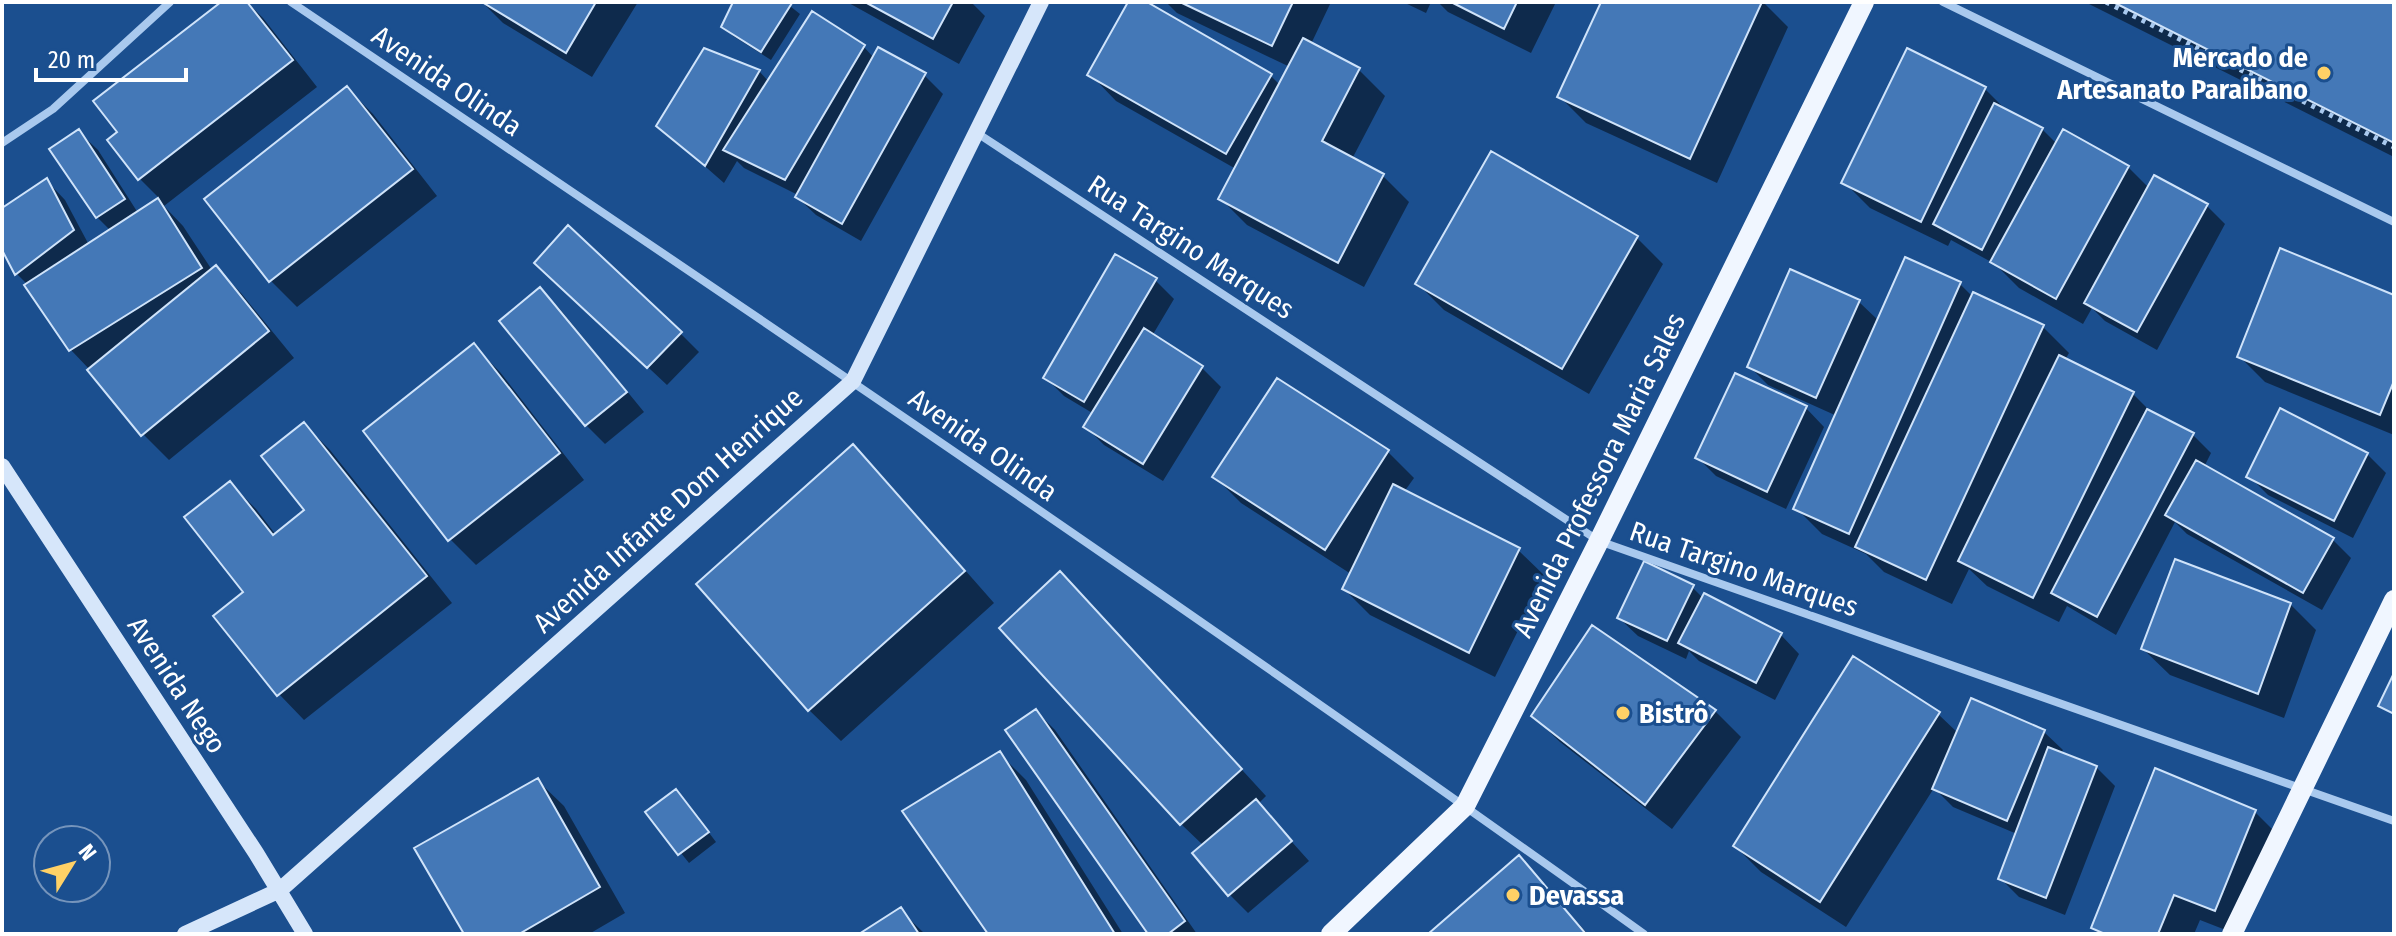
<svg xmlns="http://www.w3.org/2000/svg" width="2396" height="936" font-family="'Fira Sans Condensed',sans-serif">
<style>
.shadow{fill:#0007}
.building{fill:#4478b7;stroke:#cfe3fa;stroke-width:2}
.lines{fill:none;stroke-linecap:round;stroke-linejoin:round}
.path{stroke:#a9c9ee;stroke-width:5;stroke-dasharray:4 6;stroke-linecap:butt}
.street{stroke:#a9c9ee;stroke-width:8}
.secondary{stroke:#d6e6fa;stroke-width:16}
.primary{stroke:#f0f6ff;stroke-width:20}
.poi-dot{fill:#ffd166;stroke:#1b4f8f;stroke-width:3}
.labels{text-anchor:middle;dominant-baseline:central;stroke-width:6;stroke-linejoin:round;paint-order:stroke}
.poi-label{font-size:28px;font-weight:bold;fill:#fff;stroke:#1b4f8f;text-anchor:start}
.street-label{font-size:28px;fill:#fff;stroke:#1b4f8f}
</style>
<rect width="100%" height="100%" fill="#1b4f8f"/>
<!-- shadow -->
<path class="shadow" d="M224,2H247L263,18L317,87L164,206L183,226L212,270L215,267L241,293L294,358L169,460L143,434L90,370L71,350L28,285L17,274L2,245V211L47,181L65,200L89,245L111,231L97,217L79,132L98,150L138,213L160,199L140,179L110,140L120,132Z
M482,2H638L592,77L503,23Z
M735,2H785L800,14L771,60L733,36L724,26Z
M847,2H971L985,16L959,64Z
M1131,2H1143L1271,76L1280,85L1290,67L1177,13L1166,2H1331L1311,44L1359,70L1385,96L1352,159L1383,176L1409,202L1364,287L1247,225L1220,198L1236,169L1116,101L1090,74Z
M1403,2H1431L1426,13Z
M1438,2H1556L1531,53L1448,12Z
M1603,2H1763L1788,27L1717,183L1586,123L1560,97Z
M2085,2H2394V157Z
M813,14L864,47L874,58L924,75L943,94L861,241L816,215L797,197L798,195L744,168L737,161L724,183L659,126L759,71L769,82Z
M347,88L373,114L437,196L297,307L271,281L207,199Z
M1985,89L2007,111L2042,129L2057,144L2128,167L2149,188L2206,205L2225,224L2157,350L2105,321L2092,308L2083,324L2019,288L1995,264L1951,240L1948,246L1870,208L1844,182Z
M1492,154L1637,238L1663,264L1589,394L1444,310L1418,284Z
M1155,280L1174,299L1152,336L1202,368L1221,387L1163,481L1104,445L1086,427L1094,414L1064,396L1045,377Z
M556,281L680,333L699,352L667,385Z
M1960,284L1973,297L2043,327L2069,353L2065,360L2133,394L2153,414L2192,434L2211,453L2204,467L2332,539L2351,558L2322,610L2187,534L2175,522L2116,635L2067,606L2059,622L1987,586L1969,569L1952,604L1884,572L1866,554L1822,534L1796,508L1837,416L1768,385L1749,366L1859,302L1879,321Z
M540,290L559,308L644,412L605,444L586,425L502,322Z
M2394,297V435L2265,382L2239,356Z
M474,346L500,372L584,480L476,565L450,539Z
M1806,408L1824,427L1786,509L1716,476L1697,457Z
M304,424L330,450L452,603L304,720L279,694L246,592L230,483L256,509L276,535L307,511Z
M852,447L884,478L994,603L841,741L809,710Z
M1388,452L1414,478L1404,492L1518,550L1545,576L1495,677L1370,615L1344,589L1351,574L1241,503L1215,477Z
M2367,454L2386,473L2353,538L2268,495L2249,476Z
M1692,587L1703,598L1781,635L1799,654L1775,700L1699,661L1689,651L1686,659L1638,636L1619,618Z
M1086,600L1266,796L1258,804L1309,861L1248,913L1229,894L1204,846L1181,824Z
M2290,604L2316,630L2284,718L2170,675L2143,649Z
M1036,711L1055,730L1197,934H1150Z
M1715,711L1741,737L1672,829L1560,742L1533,716Z
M1938,714L1958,733L2044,732L2063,750L2061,754L2096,767L2115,786L2065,915L2019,897L2000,878L2017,834L1953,807L1934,788L1846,927L1761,872L1735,846Z
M1000,754L1026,780L1123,934H990Z
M537,780L564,806L625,913L589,934H466Z
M685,801L716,842L689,863L648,812Z
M2255,812L2281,838L2236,934L2200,920L2194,934H2100L2093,928Z
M1519,858L1588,934H1431Z
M900,910L925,934H863Z"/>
<!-- building -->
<path class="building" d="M221,2H247L293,60L138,180L107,140L117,132L93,101Z
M482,2H596L566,53Z
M733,2H789L792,3L761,52L721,27Z
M865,2H953L933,39Z
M1128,2H1147L1272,74L1226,154L1087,75Z
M1180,2H1293L1272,46Z
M1451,2H1517L1504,29Z
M1601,2H1762L1690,159L1557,97Z
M2113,2H2394V143Z
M812,11L865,45L785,180L723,150Z
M1303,38L1360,68L1322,141L1384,174L1338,263L1218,199Z
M878,47L926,73L842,224L795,197Z
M704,48L760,70L705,166L656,126Z
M1907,48L1986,87L1921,222L1841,183Z
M347,86L413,169L269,282L204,199Z
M1994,103L2043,128L1982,250L1933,224Z
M79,129L125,199L96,218L49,149Z
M2063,129L2129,166L2056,299L1990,262Z
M1491,151L1638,236L1562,369L1415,284Z
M2154,175L2208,204L2137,332L2084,303Z
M47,178L74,230L15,275L2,250V208Z
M158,198L202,268L69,351L24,285Z
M568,225L682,332L647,368L534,263Z
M2280,248L2394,295V381L2380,415L2237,357Z
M1115,254L1157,278L1084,402L1043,378Z
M1905,257L1961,282L1849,534L1793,509Z
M216,265L269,331L141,436L87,370Z
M1790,269L1860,300L1816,398L1747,367Z
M540,287L627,392L585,426L499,321Z
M1973,292L2044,325L1926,580L1855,547Z
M1144,328L1203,366L1143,464L1083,427Z
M474,343L560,453L448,541L363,431Z
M2059,355L2134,392L2033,598L1958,561Z
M1735,373L1807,406L1767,492L1695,458Z
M1277,378L1389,450L1325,550L1212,477Z
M2280,408L2368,453L2334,521L2246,477Z
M2147,409L2194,433L2097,617L2051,593Z
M304,422L427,576L277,696L213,616L243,592L184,517L230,481L273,535L304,510L261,456Z
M853,444L965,571L808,711L696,584Z
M2196,460L2334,538L2303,593L2165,515Z
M1393,484L1520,548L1469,653L1342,589Z
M2175,559L2291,603L2258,694L2141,649Z
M1644,561L1694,585L1667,641L1617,618Z
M1060,571L1242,769L1180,825L999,628Z
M1704,593L1782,633L1756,683L1678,643Z
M1592,625L1716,710L1645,805L1531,716Z
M1853,656L1940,712L1820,902L1733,846Z
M2394,673V714L2378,706Z
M1971,698L2045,730L2007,821L1932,789Z
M1036,709L1185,921L1168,934H1148L1005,730Z
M2048,747L2097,766L2046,898L1998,879Z
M1000,751L1115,934H988L902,811Z
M2155,768L2256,810L2215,911L2174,895L2158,934H2105L2091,928Z
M538,778L600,887L519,934H464L414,848Z
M676,789L709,832L678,855L645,812Z
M1256,799L1292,841L1228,896L1192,853Z
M1519,855L1586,934H1428Z
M901,907L919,934H859Z"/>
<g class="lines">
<!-- path -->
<path class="path" d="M2106,2L2394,147"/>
<!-- street -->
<path class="street" d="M291,2C745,308 1199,615 1644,934
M1943,2L2394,222
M977,133L1599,541L2394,821
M2,143L53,109L170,2"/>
<!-- secondary -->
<path class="secondary" d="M2,466L256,853L305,934
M185,934L280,890L853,381L1041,2"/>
<!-- primary -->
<path class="primary" d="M1331,934L1465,806L1599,541L1864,2
M2232,934L2394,600"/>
</g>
<!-- markers -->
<g class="poi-dot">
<circle cx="2324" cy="73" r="8"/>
<circle cx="1623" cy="713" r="8"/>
<circle cx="1513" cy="895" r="8"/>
</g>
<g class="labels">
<!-- poi labels -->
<g class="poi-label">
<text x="2308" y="57" text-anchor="end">Mercado de<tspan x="2308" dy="32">Artesanato Paraibano</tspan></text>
<text x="1639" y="713">Bistrô</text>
<text x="1529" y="895">Devassa</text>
</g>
<!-- street labels -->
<g class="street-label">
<text transform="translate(447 81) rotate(34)">Avenida Olinda</text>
<text transform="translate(1191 247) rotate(33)">Rua Targino Marques</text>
<text transform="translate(983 445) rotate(35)">Avenida Olinda</text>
<text transform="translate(1599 475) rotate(-64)">Avenida Professora Maria Sales</text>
<text transform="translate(668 510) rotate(-42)">Avenida Infante Dom Henrique</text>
<text transform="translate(1744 569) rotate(19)">Rua Targino Marques</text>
<text transform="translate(177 685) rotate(57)">Avenida Nego</text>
</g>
</g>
<!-- border -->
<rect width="2396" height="936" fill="none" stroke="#ffffff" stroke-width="8"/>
<!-- north arrow -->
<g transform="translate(72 864) rotate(53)"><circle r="38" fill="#1b4f8f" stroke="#7695bc" stroke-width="2"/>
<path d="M0-6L14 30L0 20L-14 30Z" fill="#ffd166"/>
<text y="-12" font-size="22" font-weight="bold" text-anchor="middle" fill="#ffffff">N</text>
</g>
<!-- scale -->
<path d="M36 68v12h150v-12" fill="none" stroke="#ffffff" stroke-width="4"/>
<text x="48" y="68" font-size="24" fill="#ffffff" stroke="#1b4f8f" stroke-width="6" paint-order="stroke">20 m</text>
</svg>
